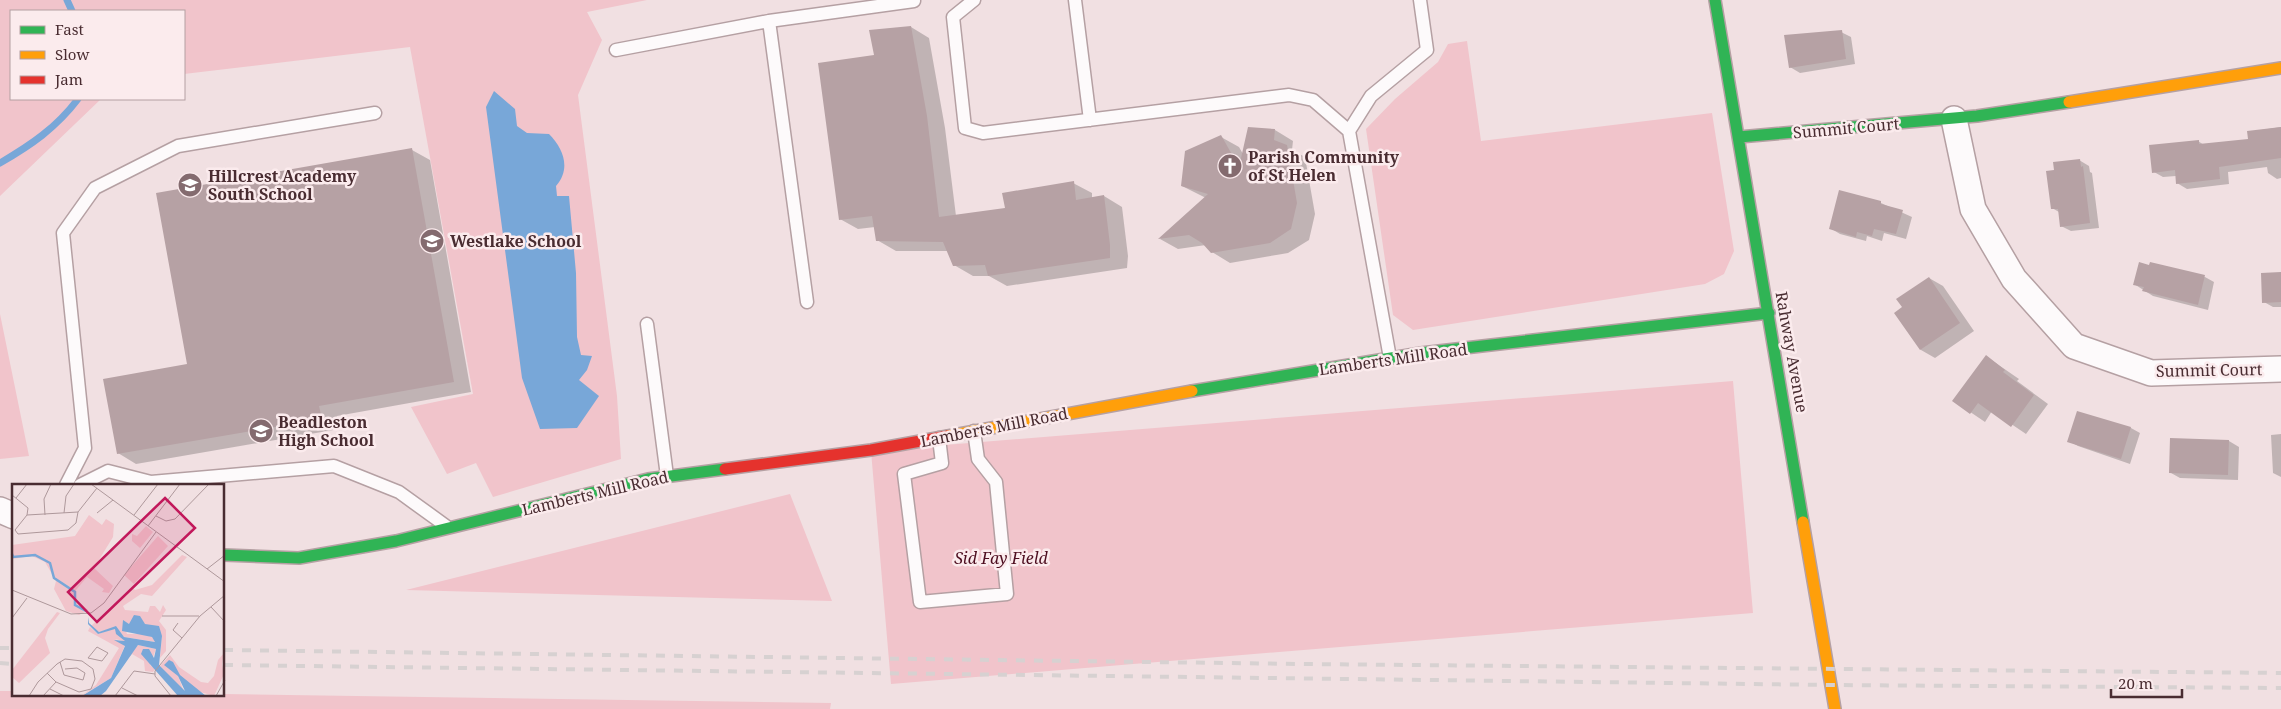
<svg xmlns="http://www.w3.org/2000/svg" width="2281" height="709" font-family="'Noto Serif',serif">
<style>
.green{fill:#f1c4cb}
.water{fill:#78a7d8}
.shadow{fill:#0003}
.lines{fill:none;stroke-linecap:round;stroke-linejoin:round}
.stream{stroke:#78a7d8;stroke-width:7}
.building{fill:#b6a1a4}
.lane-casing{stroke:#b5a0a3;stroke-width:15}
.street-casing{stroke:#b5a0a3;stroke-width:28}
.fast-casing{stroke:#b5a0a3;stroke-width:14}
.slow-casing{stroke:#b5a0a3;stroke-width:14}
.jam-casing{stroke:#b5a0a3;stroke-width:14}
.lane{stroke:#fdfafb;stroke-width:12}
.street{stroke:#fdfafb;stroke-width:25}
.fast{stroke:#30b455;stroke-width:11}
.slow{stroke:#ff9f0a;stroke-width:11}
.jam{stroke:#e5322d;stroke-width:11}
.rail{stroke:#d7d1d1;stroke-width:4;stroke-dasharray:9 9;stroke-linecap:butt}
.labels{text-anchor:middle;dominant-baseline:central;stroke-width:5;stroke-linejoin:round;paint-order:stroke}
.street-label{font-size:16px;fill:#492c31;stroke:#fbebed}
.poi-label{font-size:16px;font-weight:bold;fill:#492c31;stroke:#fbebed;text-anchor:start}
.park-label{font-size:16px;font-style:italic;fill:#4e0e20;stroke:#fbebed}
.inset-river{fill:none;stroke:#78a7d8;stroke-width:2.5}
.inset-road{fill:none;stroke:#ae989b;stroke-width:1}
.view{fill:#c2185b;fill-opacity:0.15;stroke:#c2185b;stroke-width:2.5}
.inset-edge{fill:none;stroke:#492c31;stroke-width:2.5}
</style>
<rect width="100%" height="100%" fill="#f1e0e2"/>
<!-- green -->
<path class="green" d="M0,0H647L587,12L602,40L578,95L617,396L621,459L493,497L476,463L447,474L411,407L473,394L410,47L184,74V11H11V99H101L0,196Z
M1467,41L1481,141L1712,113L1734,251L1724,274L1705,284L1413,330L1393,315L1366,129L1395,99L1438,62L1448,44Z
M0,314L29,456L0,459Z
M1733,381L1753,613L891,684L871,451Z
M790,494L832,601L406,590Z
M0,691H14V695L224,694L831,703L830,709H0Z"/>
<!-- water -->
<path class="water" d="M494,91L515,109L517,126L527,133L549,134C564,149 571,169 556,186L557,196H569L576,273L577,337L581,355L592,356L587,370L579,380L599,396L577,428L540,429L522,378L486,107Z"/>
<!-- shadow -->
<path class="shadow" d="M911,27L929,38L945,128L956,216L1007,209L1073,183L1092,193V198L1104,196L1122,207L1128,256L1127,268L1007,286L989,276H973L954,265L948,251H896L877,240L875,227L858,229L840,219L876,56Z
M1841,32L1851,37L1855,64L1800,73L1790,67Z
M2281,127V178L2277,179L2268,173L2267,167L2228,172L2229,184L2187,189L2177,183L2176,176L2163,177L2154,172L2198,141L2204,145L2249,140L2248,132Z
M1275,130L1293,141L1292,150L1305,157L1315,214L1309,240L1288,253L1230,263L1212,252L1206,245L1178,249L1160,239L1206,198L1182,186L1221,137L1239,147L1243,154Z
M412,150L430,160L471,392L337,416L339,429L136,464L118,453L188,365Z
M2079,160L2089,166L2090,172L2092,173L2099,228L2071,231L2061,226L2059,212L2052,208L2055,171Z
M1881,203L1912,217L1906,239L1884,233L1882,241L1867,236L1866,241L1840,234L1830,228Z
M2281,273V307H2273L2264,302Z
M2205,277L2214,282L2208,310L2153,296L2134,284Z
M1929,278L1943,286L1974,331L1935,358L1921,350L1904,307Z
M1987,357L2019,379L2017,381L2048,404L2026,434L1992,411L1985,422L1954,401Z
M2078,413L2131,428L2140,433L2130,464L2078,446L2069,441Z
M2281,434V477L2273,473L2271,435Z
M2171,439L2229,441L2239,447L2238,480L2180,478L2171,473Z"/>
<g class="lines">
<!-- stream -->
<path class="stream" d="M67,0L72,11
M0,163C31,145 56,128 78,99"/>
</g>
<!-- building -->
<path class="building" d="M911,26L927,116L939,217L1005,208L1002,193L1074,181L1076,200L1104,195L1110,245V258L988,276L985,265L953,266L943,242L876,241L872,216L839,220L818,63L874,55L869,30Z
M1842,30L1846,59L1789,68L1784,35Z
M1248,127L1275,129L1274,140L1287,145L1297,203L1291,229L1270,243L1211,253L1202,243L1189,235L1158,239L1208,194L1181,186L1185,151L1221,135L1239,167Z
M2281,127V158L2219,167L2220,179L2176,184L2175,170L2152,173L2149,145L2199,140V144L2248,139L2247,131Z
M412,148L454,382L319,406L322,419L117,454L103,379L187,364L156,193Z
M2080,159L2081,167L2083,166L2090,223L2060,227L2058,209H2051L2046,171L2054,170L2053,162Z
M1839,190L1881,201V204L1903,210L1896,234L1874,229L1872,236L1857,232L1856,237L1829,229Z
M2139,262L2149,265L2150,262L2205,275L2198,305L2142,291L2144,287L2133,285Z
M2281,272V302L2262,303L2261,273Z
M1929,277L1960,323L1920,350L1894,313L1902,307L1896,299Z
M1986,355L2005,370L2003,372L2034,395L2011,427L1978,403L1970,414L1952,401Z
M2077,411L2131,427L2121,459L2067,442Z
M2170,438L2229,440L2228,475L2169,473Z"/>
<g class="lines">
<defs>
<path id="lane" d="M974,0L953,17L965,128L983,133L1289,95L1313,100L1349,131L1390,358
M1075,0L1090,120
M616,50L769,21
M1349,131L1371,96L1427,50L1420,0
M807,302L769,21L914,1
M647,324L667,476
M939,438L942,463L904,474L920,602L1007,594L996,482L978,459L974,431
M66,485L85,448L63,233L95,188L178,146L375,113
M80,485L108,471L151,482L334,466L399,492L446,526"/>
<path id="street" d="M1954,119L1973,209L2014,279L2074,346L2151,373L2281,369
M0,510L14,516"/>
<path id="fast" d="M1715,0L1803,522
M1739,137L1977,116L2069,102
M1192,391L1421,353L1769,313
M224,555L299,558L396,541L648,479L725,469"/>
<path id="slow" d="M2069,102L2281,68
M948,436L1192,391
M1803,522L1835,709"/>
<path id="jam" d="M725,469L871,450L948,436"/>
</defs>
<!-- lane casing -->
<use href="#lane" class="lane-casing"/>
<!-- street casing -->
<use href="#street" class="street-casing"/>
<!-- fast casing -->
<use href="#fast" class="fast-casing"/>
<!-- slow casing -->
<use href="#slow" class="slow-casing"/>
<!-- jam casing -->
<use href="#jam" class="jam-casing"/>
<!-- lane -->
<use href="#lane" class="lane"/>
<!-- street -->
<use href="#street" class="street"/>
<!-- fast -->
<use href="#fast" class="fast"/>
<!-- slow -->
<use href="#slow" class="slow"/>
<!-- jam -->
<use href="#jam" class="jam"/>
<!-- rail -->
<path class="rail" d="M0,648H14
M224,650L1303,664L2281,673
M0,663L14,664
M224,665L1831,685L2281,688"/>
</g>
<!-- icons -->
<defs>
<symbol id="church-disc" viewBox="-11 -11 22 22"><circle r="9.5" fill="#846b6f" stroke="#fbebed"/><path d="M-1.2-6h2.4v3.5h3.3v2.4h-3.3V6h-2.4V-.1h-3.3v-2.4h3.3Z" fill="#fff"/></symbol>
<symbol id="school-disc" viewBox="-11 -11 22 22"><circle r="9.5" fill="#846b6f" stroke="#fbebed"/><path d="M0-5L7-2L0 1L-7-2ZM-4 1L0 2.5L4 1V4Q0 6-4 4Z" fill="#fff"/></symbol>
</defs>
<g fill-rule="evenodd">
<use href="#church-disc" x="1216" y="152" width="28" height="28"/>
<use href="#school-disc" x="176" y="171" width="28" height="28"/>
<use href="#school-disc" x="418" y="227" width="28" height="28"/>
<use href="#school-disc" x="247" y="417" width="28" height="28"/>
</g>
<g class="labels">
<!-- street labels -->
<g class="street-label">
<text transform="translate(1846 128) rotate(-5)">Summit Court</text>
<text transform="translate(1792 352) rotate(80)">Rahway Avenue</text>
<text transform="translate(1393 359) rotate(-8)">Lamberts Mill Road</text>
<text transform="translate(2209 370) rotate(-1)">Summit Court</text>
<text transform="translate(994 427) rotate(-11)">Lamberts Mill Road</text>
<text transform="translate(595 493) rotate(-13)">Lamberts Mill Road</text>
</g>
<!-- poi labels -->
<g class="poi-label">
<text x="1248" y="157">Parish Community<tspan x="1248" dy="18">of St Helen</tspan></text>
<text x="208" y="176">Hillcrest Academy<tspan x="208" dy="18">South School</tspan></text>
<text x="450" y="241">Westlake School</text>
<text x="278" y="422">Beadleston<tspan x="278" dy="18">High School</tspan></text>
</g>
<!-- park labels -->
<g class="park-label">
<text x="1001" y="558">Sid Fay Field</text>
</g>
</g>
<!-- overview -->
<g transform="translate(12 484)">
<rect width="212" height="212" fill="#f1e0e2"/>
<path d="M77,31L90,41L94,35L102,40L101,53L82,84L101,102L97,109L90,108L92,105L75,93L64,106V116L76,126L67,131L54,127L42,105L44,97L33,78L20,72L0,75V61L63,52ZM134,42L141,48L128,64L120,57V50L125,52ZM146,52L156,62L122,100L112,91ZM170,71L175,73L140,112L129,110L111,122L113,126L136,128L138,122H143L148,128L151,121L154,126L147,137L154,146V167L148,174L150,152L133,140H117L111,137L115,150H131L140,153L144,158L112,153L104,143L87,148L79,142L120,103L123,106L140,101ZM45,128L48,129L36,145L33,154L38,169L7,199L0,193V186ZM78,143L86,150L103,144L115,158L103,155L113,161L99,194L69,212L84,201L107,164L76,147ZM126,161L144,165L138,181L143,185L141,188L133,187L132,177L120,170L114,176ZM212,169L210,180L212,190L202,212L185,207L152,181L166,192L172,208L148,182L158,171L167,183L189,198L196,199L202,192L206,176Z" fill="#f1c4cb"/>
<path d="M122,131L128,132L133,140L147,142L150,152L147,181L173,207L166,192L152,181L157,176L161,178L168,191L194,212H166L129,170L131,165H137L142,174L144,165L126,161L94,207L88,212H70L99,194L113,162L102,156L113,157L104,150L103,145L86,150L76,140V133L77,139L87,148L104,142L112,153L143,158L140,153L110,147L111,136L117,140Z" fill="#78a7d8"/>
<path class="inset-river" d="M0,70L1,73L23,71L38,79L42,94L63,108V121L74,127"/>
<path class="inset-road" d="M79,0L213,98M0,11L16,24L15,31L3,46L6,50L56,46L64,39L66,28M4,14L15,0M66,28L85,4M52,29L54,12L62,0M85,29L101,16M15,31L66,28M33,31L32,15L39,0M122,31L146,0M144,32L154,37L163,35L197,0M136,42L168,0M195,85L213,71M0,106L59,130L79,129L92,119L144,48M199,123L213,138M150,132H187M0,134L15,114M166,139L161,146L170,154M85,163L96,169L90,177L76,174ZM48,178L52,191L71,196L73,189L65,184L53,185M110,204L126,212M38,205L52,212M17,212L26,198L45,180L53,175L70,177L81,185L83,195L79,205L67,208L44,198L35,189M31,212L44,198M103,212L122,187L143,190M159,212L143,192V187L188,132L213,111M204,212L213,196"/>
<path class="view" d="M153,14L183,44L85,138L56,108Z"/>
<rect width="212" height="212" class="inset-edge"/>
</g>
<!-- legend -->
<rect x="10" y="10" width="175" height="90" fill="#fbebed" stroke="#b49fa2"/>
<rect x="20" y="26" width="25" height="8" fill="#30b455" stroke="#b49fa2"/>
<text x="55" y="35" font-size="15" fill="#492c31">Fast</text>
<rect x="20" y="51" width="25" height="8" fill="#ff9f0a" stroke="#b49fa2"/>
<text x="55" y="60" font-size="15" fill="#492c31">Slow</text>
<rect x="20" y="76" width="25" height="8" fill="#e5322d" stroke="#b49fa2"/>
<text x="55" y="85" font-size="15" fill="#492c31">Jam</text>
<!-- scale -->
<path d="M2111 689v8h71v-8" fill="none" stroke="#492c31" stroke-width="2.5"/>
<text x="2118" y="689" font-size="15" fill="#492c31" stroke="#fbebed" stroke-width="4" paint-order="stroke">20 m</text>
</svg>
